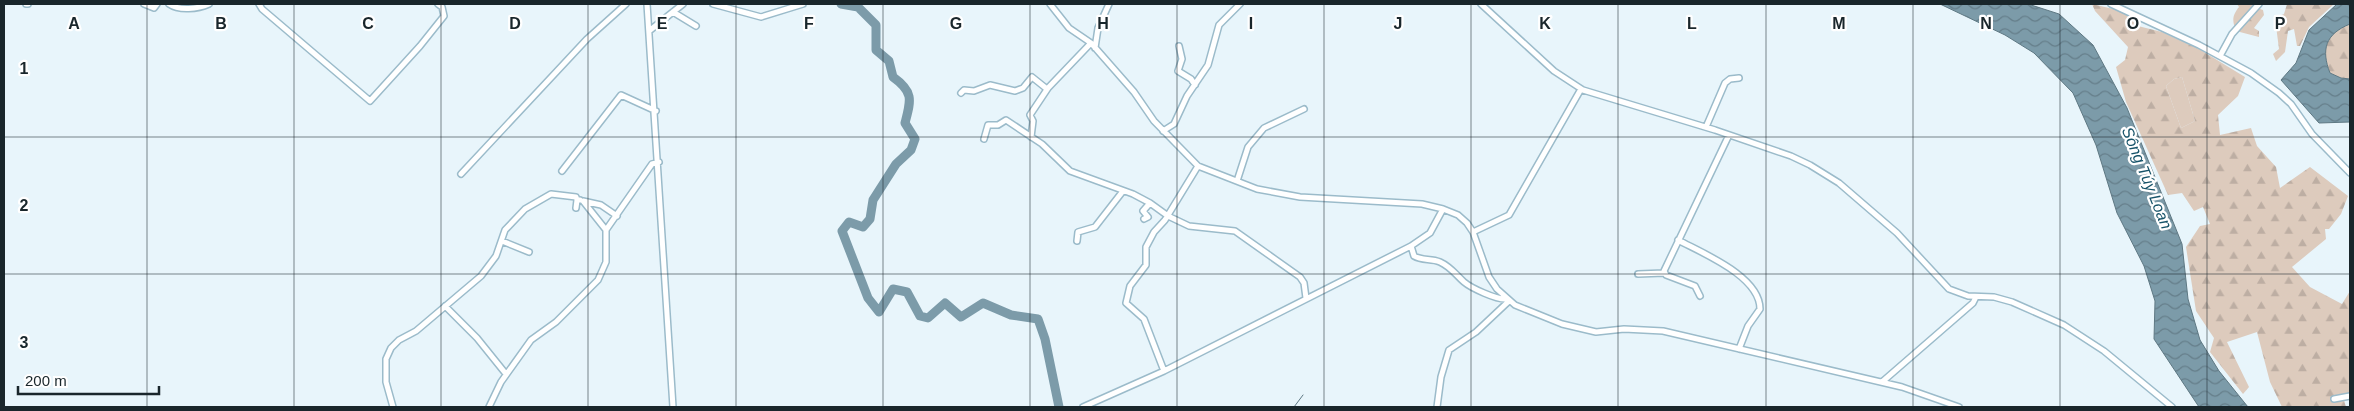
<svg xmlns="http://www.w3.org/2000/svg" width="2354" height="411" font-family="Arial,sans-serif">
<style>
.green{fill:#ddcbbd}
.forest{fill:url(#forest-firs);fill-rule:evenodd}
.water{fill:url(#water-waves);stroke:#5e7883}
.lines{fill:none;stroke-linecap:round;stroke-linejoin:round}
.stream{stroke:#5e7883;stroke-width:1}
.river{stroke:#7c9ba9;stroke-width:9}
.minor-casing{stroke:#9bbbca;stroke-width:8}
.minor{stroke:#fff;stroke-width:5}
.grid{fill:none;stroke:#19262b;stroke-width:1;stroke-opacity:0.55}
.labels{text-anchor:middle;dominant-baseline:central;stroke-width:4.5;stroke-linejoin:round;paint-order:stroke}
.water-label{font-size:16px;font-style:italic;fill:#165369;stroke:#fff}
.grid-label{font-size:16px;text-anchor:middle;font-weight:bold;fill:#19262b;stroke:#fff;stroke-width:4.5;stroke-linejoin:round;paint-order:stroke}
</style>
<defs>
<pattern id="forest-firs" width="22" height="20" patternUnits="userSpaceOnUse" patternTransform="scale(1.25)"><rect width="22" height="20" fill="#ddcbbd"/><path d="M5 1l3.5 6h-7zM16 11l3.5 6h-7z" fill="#bdaea3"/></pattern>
<pattern id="water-waves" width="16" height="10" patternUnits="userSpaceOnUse" patternTransform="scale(1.25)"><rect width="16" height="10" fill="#7c9ba9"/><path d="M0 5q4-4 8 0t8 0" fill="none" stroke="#657e8a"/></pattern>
</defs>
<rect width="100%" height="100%" fill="#e8f5fb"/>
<!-- green -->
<path class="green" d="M2182,77L2195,121L2181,128L2166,86L2174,79Z"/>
<!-- forest -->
<path class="forest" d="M2092,4L2122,11L2138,26L2162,32L2199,49L2245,77L2238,96L2218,115L2220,135L2251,128L2257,146L2276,167L2280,188L2310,167L2348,196L2341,214L2329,229H2325L2326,239L2292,267L2310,287L2342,304L2350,291V397L2344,400L2346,407H2282L2270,382L2257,332L2227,342L2249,387L2243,394L2210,352L2214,338L2196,311L2186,247L2200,226L2210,224L2203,207L2194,211L2182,193L2168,195L2126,102L2116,67L2125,60L2128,47L2095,11ZM2182,77L2195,121L2181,128L2166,86L2174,79Z
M2237,4H2263L2257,8L2263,10L2264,15L2254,28L2259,31V37L2236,31C2232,20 2232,16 2239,7Z
M2287,4H2334L2309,27L2300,46H2297L2294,29L2288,31L2285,52L2276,61L2273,54L2279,49L2275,18L2284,14Z
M2350,24V79L2341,78L2330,73C2321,49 2324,34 2350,24Z"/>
<!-- water -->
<path class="water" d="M1940,4H2028L2059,14L2093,45L2127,108L2182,244L2188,299L2200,340L2219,371L2248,407H2199L2154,339L2155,301L2144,266L2117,213L2096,145L2073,93L2034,53L2005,35Z
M2337,4H2350V24C2325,34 2321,50 2330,73L2341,78L2350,79V122L2319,123L2281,80L2296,63L2309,30Z"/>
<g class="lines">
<!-- stream -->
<path class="stream" d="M1294,407L1303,395"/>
<!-- river -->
<path class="river" d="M841,4L858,7L876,25V50L889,61L893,77C914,92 911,100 905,123L915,139L911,150L896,164L873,200L870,219L863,227L849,222L842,231L868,298L879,312L893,289L907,292L920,316L928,318L945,303L961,317L983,303L1011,315L1038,319L1045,339L1059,407"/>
<defs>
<path id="minor" d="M26,4H28
M144,4L154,8L157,4
M169,4C179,11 198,9 209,4
M259,4L262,9L370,101L420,46L444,16L442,7L438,4
M647,4L673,407
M713,4L761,17L803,4
M1050,4L1069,28L1091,43L1134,92L1154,121L1198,166L1257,189L1300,197L1422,204L1443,209L1458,215L1467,223L1473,232L1489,277L1497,289L1515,305L1562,324L1596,332L1624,329L1663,331L1902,387L1959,407
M1481,4L1554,71L1583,90L1715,130L1791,156L1810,165L1839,183L1897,233L1949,289L1968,296L1994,297L2012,302L2064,325L2104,351L2172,407
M2111,4L2199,45L2251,73L2279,93L2291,104L2312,134L2350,173
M673,12L696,26
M649,31L683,4
M1179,46L1182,59L1178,71L1191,79L1195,85
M1095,48L1098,28L1109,4
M2220,56L2232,34L2259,4
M961,93L964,90L974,91L990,85L1015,91L1023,88L1032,77L1047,89
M1706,127L1725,83L1730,79L1739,78
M1163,131L1174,124L1187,96L1208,65L1219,25L1240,4
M1031,137L1033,121L1030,115L1048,88L1091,43
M984,139L988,125H998L1006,120L1042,144L1070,171L1133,194L1150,203L1143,211L1148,217L1144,219
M562,171L621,95L656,111
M461,174L587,39L626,4
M1237,181L1248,147L1264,128L1304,109
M1150,203L1168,216L1189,226L1235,231L1300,277L1304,283L1306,298
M576,208L577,200H580
M606,230L583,201L601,205L617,216
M1473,232L1509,215L1581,89
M1678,240C1702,253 1760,276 1760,309L1748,326L1739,349
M502,241L529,252
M1077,241L1078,232L1095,227L1123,191
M1411,246L1414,256C1422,261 1431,258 1440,262C1451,267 1455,274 1464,282C1471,288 1497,300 1506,299
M1638,274L1664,273
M1700,296L1695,286L1666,275L1664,271L1729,135
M445,306L477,338L506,374
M1164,371L1144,319L1126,303L1130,286L1146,265V247L1154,232L1165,220L1198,166
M1882,382L1973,303L1976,297
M2334,399L2350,396
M393,407L386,382V359L391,348L399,340L416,331L481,276L496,256L505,230L525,209L551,194L576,197L577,200
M489,407L501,382L531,340L556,322L598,280L606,262V230L652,164L659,162
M1083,407L1164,371L1411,246L1430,233L1443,209
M1437,407L1441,377L1449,350L1476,332L1509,301"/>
</defs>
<!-- minor casing -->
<use href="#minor" class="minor-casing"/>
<!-- minor -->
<use href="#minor" class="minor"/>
</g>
<!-- grid -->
<path class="grid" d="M147,4V407M294,4V407M441,4V407M588,4V407M736,4V407M883,4V407M1030,4V407M1177,4V407M1324,4V407M1471,4V407M1618,4V407M1766,4V407M1913,4V407M2060,4V407M2207,4V407M4,137H2350M4,274H2350"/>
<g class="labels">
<!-- water labels -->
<g class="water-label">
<text transform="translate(2147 178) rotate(68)">Sông Túy Loan</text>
</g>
</g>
<g class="grid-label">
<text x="74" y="29">A</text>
<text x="221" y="29">B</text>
<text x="368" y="29">C</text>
<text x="515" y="29">D</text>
<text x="662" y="29">E</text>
<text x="809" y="29">F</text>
<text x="956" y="29">G</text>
<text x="1103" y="29">H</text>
<text x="1251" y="29">I</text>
<text x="1398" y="29">J</text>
<text x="1545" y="29">K</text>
<text x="1692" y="29">L</text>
<text x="1839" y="29">M</text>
<text x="1986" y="29">N</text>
<text x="2133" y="29">O</text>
<text x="2280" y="29">P</text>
<text x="24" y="74">1</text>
<text x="24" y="211">2</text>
<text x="24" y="348">3</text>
</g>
<!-- border -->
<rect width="2354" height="411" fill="none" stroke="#19262b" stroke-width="10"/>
<!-- scale -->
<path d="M18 386v8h141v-8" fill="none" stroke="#19262b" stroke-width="2.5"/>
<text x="25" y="386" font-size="15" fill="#19262b" stroke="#ffffff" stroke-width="4" paint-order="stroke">200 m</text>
</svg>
